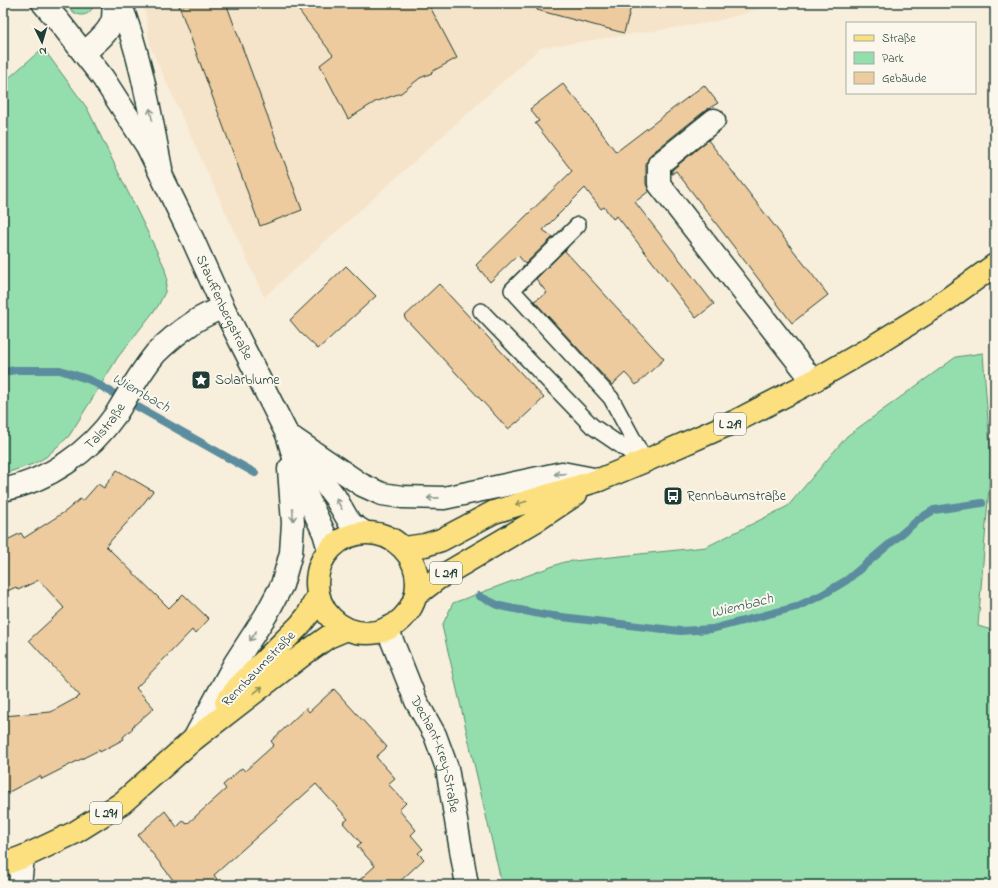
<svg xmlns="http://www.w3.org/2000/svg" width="998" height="888" font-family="'Indie Flower',sans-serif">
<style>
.built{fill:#f5e4c9}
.green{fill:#94dead;stroke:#5a8e70}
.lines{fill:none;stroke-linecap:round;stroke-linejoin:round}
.stream{stroke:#5b8d9e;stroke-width:8}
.building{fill:#edcb9e;stroke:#1f3d34}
.lane-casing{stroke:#1f3d34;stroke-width:18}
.street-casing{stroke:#1f3d34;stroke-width:25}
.secondary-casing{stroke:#1f3d34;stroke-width:25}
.primary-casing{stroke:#1f3d34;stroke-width:25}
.lane{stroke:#fbf7ec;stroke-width:15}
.street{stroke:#fbf7ec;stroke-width:22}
.secondary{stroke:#fbf7ec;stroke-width:22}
.primary{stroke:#fce080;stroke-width:22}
.oneway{stroke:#8d9a90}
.oneway2{stroke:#8e8e5a}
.labels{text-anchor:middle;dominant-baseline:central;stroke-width:4;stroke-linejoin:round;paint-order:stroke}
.shield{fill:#fbf7ec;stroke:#61756b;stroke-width:1}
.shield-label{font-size:13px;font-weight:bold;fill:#1f3d34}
.street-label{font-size:14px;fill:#1f3d34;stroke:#fbf7ec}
.poi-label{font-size:14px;fill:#1f3d34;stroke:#fbf7ec;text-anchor:start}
.water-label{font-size:15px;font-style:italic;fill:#385e60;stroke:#fbf7ec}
</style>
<rect width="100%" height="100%" fill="#f8eedc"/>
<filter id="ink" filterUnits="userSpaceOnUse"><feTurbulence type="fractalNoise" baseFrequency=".025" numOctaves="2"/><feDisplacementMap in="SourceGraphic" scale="8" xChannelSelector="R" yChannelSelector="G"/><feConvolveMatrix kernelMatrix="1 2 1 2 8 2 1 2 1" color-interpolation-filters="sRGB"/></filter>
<g filter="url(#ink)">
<!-- built -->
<path class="built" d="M144,3H781L713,22L540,48L264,297L150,46Z
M992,3H995V764L991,683Z"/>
<!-- green -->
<path class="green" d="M66,3H94C92,13 84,18 75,13C71,11 68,6 66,3Z
M43,48L87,108L164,266L167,278L165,292L158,306L118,357L69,436L46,457L33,464L3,474V83Z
M983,353L991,462L978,626L995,631V885H502L452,668L442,626L453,603L564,562L706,547L788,506L847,436L956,357Z"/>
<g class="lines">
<!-- stream -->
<path class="stream" d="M3,372L16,370H60L90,380L255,473
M479,596L500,606L545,615L680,631L712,629L796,607L822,595L847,580L919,519L934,510L982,503"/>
</g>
<!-- building -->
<path class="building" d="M178,3H226L302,210L260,226Z
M293,3H428L457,58L431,72L432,73L420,78L401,93L375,102L348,119L320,65L333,55Z
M538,3H632L624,33L537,10Z
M563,84L573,97L574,96L616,152L704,85L718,103L706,110L651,154L648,159L646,164V184L649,191L635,202L714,304L696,318L617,216L613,219L604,207L601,209L585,188L543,230L553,237L525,264L518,255L490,282L476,265L572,171L535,123L539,121L530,109Z
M708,140L828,295L792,323L676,171L672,174V170Z
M568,247L565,251L664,359L636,385L625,373L612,385L534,301L547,293L536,279Z
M346,266L376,296L318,349L300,332L290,320Z
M439,284L544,398L517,423V422L508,429L404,317Z
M117,470L153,491L140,508L106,546L169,608L183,594L209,619L195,634L192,630L136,688L154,708L132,727L133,728L123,737L124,739L100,752L99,750L42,779L40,776L3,795V716L51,712L80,696L29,640L64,608L39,580L18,590L16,587L3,593V542L21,533L24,538L66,511L80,499L83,501L98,484L104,488Z
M334,689L387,747L376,757L395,778L388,784L406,803L399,810L416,830L411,835L423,849L418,853L424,859L396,885H354L375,866L357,846L361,843L343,823L348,819L316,784L214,875L221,885H177L138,835L165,811L177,827L183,821L187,824L226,789L223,785L242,768L245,771L274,745L271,741L306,708L309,712Z"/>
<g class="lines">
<defs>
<path id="lane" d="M578,225L512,290L611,398L645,461
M481,311L592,426L642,460"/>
<g id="street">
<path d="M120,3C141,56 150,113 161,169"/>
<path d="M84,53C94,44 107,35 112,22C114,17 113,9 114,3"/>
<path d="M714,120L659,164V184L813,381"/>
<path id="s1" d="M3,490C49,480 89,453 116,414C129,393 140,372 156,353C166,343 179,332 191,324C200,317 213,312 223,307"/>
<path d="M20,885L23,857"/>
</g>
<g id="secondary">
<path id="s2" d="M43,3L61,24L103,78L147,146L193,240L223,307L287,434L302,485L324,533L329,550"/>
<path d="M287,434L362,485L382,494L402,497L444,498L562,473L599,480"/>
<path d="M297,448L335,497L350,523L364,532"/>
<path id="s3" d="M387,628L416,701L435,735L447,768L467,885"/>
<path d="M194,739L235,663L266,615L282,585L291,553L293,523L289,469"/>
</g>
<path id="primary" d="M317 583a50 50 0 1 1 100 0a50 50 0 1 1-100 0Z
M404,548L425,545L441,540L494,512L599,480L645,461L734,422L813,381L872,347L938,306L995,265
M416,595L437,579L537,520L576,494
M226,702L238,687L300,625L308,615L318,595
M3,864L23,857L74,833L122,803L194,739L304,654L328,637L347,629"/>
</defs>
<!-- lane casing -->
<use href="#lane" class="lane-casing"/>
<!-- street casing -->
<use href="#street" class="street-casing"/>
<!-- secondary casing -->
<use href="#secondary" class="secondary-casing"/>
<!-- primary casing -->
<use href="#primary" class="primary-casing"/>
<!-- lane -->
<use href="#lane" class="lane"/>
<!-- street -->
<use href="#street" class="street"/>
<!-- secondary -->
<use href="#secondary" class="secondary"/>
<!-- primary -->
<use href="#primary" class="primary"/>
</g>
<!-- one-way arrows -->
<defs><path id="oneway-shaft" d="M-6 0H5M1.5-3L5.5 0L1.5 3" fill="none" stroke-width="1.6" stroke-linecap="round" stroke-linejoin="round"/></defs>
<g class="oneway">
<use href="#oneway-shaft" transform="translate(151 114) rotate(-101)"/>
<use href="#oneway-shaft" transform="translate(560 474) rotate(176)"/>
<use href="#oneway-shaft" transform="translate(433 498) rotate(179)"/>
<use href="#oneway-shaft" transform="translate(339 504) rotate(-119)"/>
<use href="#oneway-shaft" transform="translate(293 515) rotate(86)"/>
<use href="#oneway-shaft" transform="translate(253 636) rotate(123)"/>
</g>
<g class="oneway2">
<use href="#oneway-shaft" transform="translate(521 503) rotate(163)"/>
<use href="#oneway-shaft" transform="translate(258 690) rotate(-38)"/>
</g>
</g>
<!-- icons -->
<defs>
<symbol id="sight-square" viewBox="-11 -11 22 22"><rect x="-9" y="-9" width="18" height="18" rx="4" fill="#1f3d34" stroke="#fbf7ec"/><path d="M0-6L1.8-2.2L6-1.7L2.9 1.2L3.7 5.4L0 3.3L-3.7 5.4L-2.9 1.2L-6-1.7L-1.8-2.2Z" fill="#fff"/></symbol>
<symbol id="bus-square" viewBox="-11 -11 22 22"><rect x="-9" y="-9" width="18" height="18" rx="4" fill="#1f3d34" stroke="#fbf7ec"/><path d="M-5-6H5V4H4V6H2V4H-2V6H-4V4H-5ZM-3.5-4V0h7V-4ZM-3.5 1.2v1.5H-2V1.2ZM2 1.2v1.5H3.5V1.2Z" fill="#fff"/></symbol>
</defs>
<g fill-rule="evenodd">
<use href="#sight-square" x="190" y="369" width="22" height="22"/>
<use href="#bus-square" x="662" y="485" width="22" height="22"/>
</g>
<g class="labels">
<!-- shield labels -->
<g class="shield">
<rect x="714" y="413" width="32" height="22" rx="3"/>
<rect x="430" y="562" width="32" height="22" rx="3"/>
<rect x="90" y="802" width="32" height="22" rx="3"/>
</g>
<g class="shield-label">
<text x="730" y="424">L 219</text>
<text x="446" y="573">L 219</text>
<text x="106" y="813">L 291</text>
</g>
<!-- street labels -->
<g class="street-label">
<text stroke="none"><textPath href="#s2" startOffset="356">Stauffenbergstraße</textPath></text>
<text stroke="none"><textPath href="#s1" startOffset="123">Talstraße</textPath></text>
<text transform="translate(259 669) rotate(-46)">Rennbaumstraße</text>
<text stroke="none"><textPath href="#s3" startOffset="136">Dechant-Krey-Straße</textPath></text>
</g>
<!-- poi labels -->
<g class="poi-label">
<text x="215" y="380">Solarblume</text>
<text x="687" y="496">Rennbaumstraße</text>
</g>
<!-- water labels -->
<g class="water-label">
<text transform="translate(141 393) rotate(30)">Wiembach</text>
<text transform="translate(742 606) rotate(-14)">Wiembach</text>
</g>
</g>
<!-- margin -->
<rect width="998" height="888" fill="none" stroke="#fbf7ec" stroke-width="16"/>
<rect x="8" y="8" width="982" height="872" fill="none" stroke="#1f3d34" stroke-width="1.5" filter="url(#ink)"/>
<!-- legend -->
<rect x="846" y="22" width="130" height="72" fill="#fbf7ec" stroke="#a3ada2"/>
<rect x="854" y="35" width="20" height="6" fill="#fce080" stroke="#a3ada2"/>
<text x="882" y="42" font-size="12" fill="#1f3d34">Straße</text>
<rect x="854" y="52" width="20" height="12" fill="#94dead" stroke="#a3ada2"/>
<text x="882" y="62" font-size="12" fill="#1f3d34">Park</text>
<rect x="854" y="72" width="20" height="12" fill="#edcb9e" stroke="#a3ada2"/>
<text x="882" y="82" font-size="12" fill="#1f3d34">Gebäude</text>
<!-- north arrow -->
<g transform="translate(42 42) rotate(175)" stroke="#fbf7ec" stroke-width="3" paint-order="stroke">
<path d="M0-3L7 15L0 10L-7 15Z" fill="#1f3d34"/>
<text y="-6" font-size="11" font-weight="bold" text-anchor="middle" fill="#1f3d34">N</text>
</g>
</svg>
